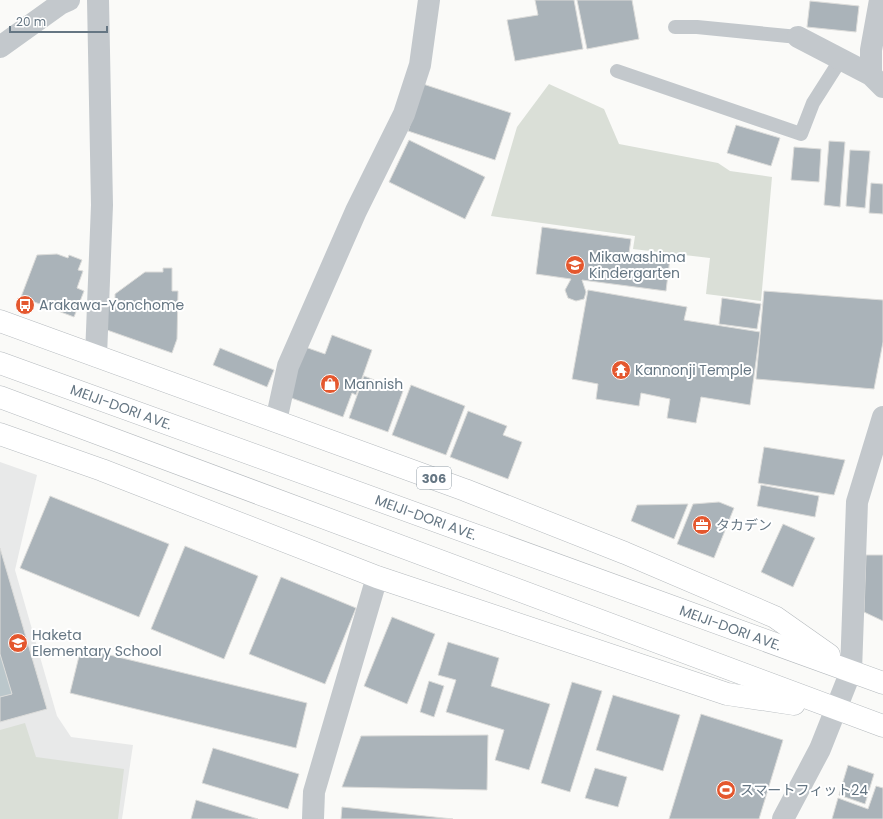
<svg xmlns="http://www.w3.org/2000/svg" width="883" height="819" font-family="Poppins,'Noto Sans JP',sans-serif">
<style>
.built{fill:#e8e9e9}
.green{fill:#dadfd7}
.water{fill:#bbc7cb}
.building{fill:#aab3b9;stroke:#dcdcda}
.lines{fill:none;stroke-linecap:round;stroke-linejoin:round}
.primary-casing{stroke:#b5babe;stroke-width:23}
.lane{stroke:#c3c8cc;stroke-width:14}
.street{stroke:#c3c8cc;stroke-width:22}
.primary{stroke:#fff;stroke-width:22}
.labels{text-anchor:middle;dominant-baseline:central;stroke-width:4;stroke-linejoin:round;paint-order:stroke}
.shield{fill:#fff;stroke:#939fa8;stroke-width:1}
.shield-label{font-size:13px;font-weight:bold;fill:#657683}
.poi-label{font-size:14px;fill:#657683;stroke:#fff;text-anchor:start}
.street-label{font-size:14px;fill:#657683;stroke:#fff}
</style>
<rect width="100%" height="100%" fill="#fafaf8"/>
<!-- built -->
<path class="built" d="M0,462L37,475L15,570L57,716L71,737L133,745L122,819H0Z"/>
<!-- green -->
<path class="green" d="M549,84L604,109L619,144L718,163L730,171L772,177L761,301L706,294L710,258L633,249L635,236L491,216L517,127Z
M25,723L36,757L124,769L118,819H0V730Z"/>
<!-- water -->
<path class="water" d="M0,654L12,694L0,697Z"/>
<!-- building -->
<path class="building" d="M535,0H574L583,49L515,61L507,20L538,15Z
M577,0H632L639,39L587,49Z
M810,1L859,6L856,32L807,27Z
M423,84L511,113L495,160L408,131Z
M736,125L780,138L771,166L727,153Z
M409,140L485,177L465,219L389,182Z
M829,141L845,142L840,207L824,205Z
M794,147L821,149L819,182L791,180Z
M850,150L870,151L865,208L846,206Z
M871,183L883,184V214L869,213Z
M542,227L631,239L629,253L670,258L666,291L582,280L586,292L584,299L576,301L568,298L565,290L571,279L536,274Z
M57,254L68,258L69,255L82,260L78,270L83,271L77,288L84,291L74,317L21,297L37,255Z
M163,268H172V291H178L177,339L172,353L107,330V302H115V294L145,272H163Z
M588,290L687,307L684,320L760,332L750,405L701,397L696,423L667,418L670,399L641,393L639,406L596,399L598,384L572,379Z
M764,291L883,300V342L874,389L756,379Z
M722,298L761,304L757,329L719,324Z
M332,335L372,350L356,395L352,393L343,417L286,396L305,347L325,354Z
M220,348L274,370L267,387L213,365Z
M364,376L403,391L388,432L349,418Z
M411,385L465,406L446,455L392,435Z
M468,411L507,426L503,435L522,442L508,479L450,457Z
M764,447L845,460L834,495L758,483Z
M761,485L819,496L815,517L757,506Z
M50,496L169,544L139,617L20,568Z
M719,502L734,508L714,558L677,544L693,504Z
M688,504L674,539L631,521L637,505Z
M783,524L815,538L793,587L761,572Z
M185,546L258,576L224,659L151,629Z
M0,548L47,709L0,722V697L12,694L0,654Z
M866,555H883V621L864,612Z
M281,577L356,608L325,684L249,654Z
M392,617L435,634L407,704L364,686Z
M448,642L499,658L491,686L550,704L529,770L495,760L504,730L446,712L456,680L438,675Z
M81,648L307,703L296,748L70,693Z
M429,681L444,686L434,717L420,712Z
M572,682L602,691L570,792L541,783Z
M613,695L680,715L663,771L596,750Z
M701,714L783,740L759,819H669Z
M488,735L487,790L342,787L361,736Z
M213,748L299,774L288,809L202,783Z
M848,765L874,774L865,804L839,795Z
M595,768L627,777L618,807L585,798Z
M876,786L883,788V819H832L838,798L868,809Z
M196,800L258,819H191Z
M342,807L453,819H341Z"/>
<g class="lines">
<defs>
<g id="primary">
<path d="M0,321L465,490L625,553L775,617L829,655"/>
<path id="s1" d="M0,363L883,683"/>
<path d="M0,397L883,726"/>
<path d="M0,434L102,470L377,577L727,694L794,704"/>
</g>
</defs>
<!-- primary casing -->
<use href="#primary" class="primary-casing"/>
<!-- lane -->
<path class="lane" d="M675,27H697L798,37
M617,71L801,134L813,103L841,59"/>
<!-- street -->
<path class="street" d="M880,0L871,50V75L883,87
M798,37L871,75
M0,47L60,4L69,0
M96,356L102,205L98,0
M276,421L288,366L356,211L404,114L420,65L429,0
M313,819L314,792L377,577
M783,819L820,749L851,671L857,502L883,417"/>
<!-- primary -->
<use href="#primary" class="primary"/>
</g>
<!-- icons -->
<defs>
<symbol id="school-disc" viewBox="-11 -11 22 22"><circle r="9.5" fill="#e4572e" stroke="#fff"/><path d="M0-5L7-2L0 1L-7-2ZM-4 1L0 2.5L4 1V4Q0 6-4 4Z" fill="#fff"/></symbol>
<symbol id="bus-disc" viewBox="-11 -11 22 22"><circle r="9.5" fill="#e4572e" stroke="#fff"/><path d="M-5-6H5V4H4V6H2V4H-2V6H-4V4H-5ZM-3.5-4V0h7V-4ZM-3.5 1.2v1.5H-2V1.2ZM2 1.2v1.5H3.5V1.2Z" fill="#fff"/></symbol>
<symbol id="temple-disc" viewBox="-11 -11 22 22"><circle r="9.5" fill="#e4572e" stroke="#fff"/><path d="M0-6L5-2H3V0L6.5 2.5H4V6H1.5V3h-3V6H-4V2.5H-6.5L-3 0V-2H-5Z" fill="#fff"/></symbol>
<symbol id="shop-disc" viewBox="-11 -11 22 22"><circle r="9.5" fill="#e4572e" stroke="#fff"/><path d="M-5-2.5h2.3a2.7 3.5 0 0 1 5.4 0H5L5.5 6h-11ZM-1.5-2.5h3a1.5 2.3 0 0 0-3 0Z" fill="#fff"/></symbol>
<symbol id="office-disc" viewBox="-11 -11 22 22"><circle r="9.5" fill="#e4572e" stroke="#fff"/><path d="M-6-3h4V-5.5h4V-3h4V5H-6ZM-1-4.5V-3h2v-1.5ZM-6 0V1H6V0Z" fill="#fff"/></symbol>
<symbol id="stadium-disc" viewBox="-11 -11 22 22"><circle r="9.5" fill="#e4572e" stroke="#fff"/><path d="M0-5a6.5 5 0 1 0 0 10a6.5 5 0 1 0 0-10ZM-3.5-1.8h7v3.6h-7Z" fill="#fff"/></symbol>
</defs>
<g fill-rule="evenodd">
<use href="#school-disc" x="564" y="254" width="22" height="22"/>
<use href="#bus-disc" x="14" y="294" width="22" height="22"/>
<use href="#temple-disc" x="610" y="359" width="22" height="22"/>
<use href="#shop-disc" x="319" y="373" width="22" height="22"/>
<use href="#office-disc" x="691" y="514" width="22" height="22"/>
<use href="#school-disc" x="7" y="632" width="22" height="22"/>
<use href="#stadium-disc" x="715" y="779" width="22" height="22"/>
</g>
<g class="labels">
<!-- shield labels -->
<rect class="shield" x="417" y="467" width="34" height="22" rx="3"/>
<g class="shield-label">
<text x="434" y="478">306</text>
</g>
<!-- poi labels -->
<g class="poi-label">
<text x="589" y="257">Mikawashima<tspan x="589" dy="16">Kindergarten</tspan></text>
<text x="39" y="305">Arakawa-Yonchome</text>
<text x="635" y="370">Kannonji Temple</text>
<text x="344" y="384">Mannish</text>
<text x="716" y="525">タカデン</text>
<text x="32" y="635">Haketa<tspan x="32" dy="16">Elementary School</tspan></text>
<text x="740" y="790">スマートフィット24</text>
</g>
<!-- street labels -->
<g class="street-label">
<text stroke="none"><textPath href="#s1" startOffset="129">MEIJI-DORI AVE.</textPath></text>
<text stroke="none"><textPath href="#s1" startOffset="453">MEIJI-DORI AVE.</textPath></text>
<text stroke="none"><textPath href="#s1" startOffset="777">MEIJI-DORI AVE.</textPath></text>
</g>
</g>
<!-- scale -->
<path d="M10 26v6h97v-6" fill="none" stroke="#657683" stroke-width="2"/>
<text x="16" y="26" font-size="12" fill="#657683" stroke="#ffffff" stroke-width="3" paint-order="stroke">20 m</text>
</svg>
